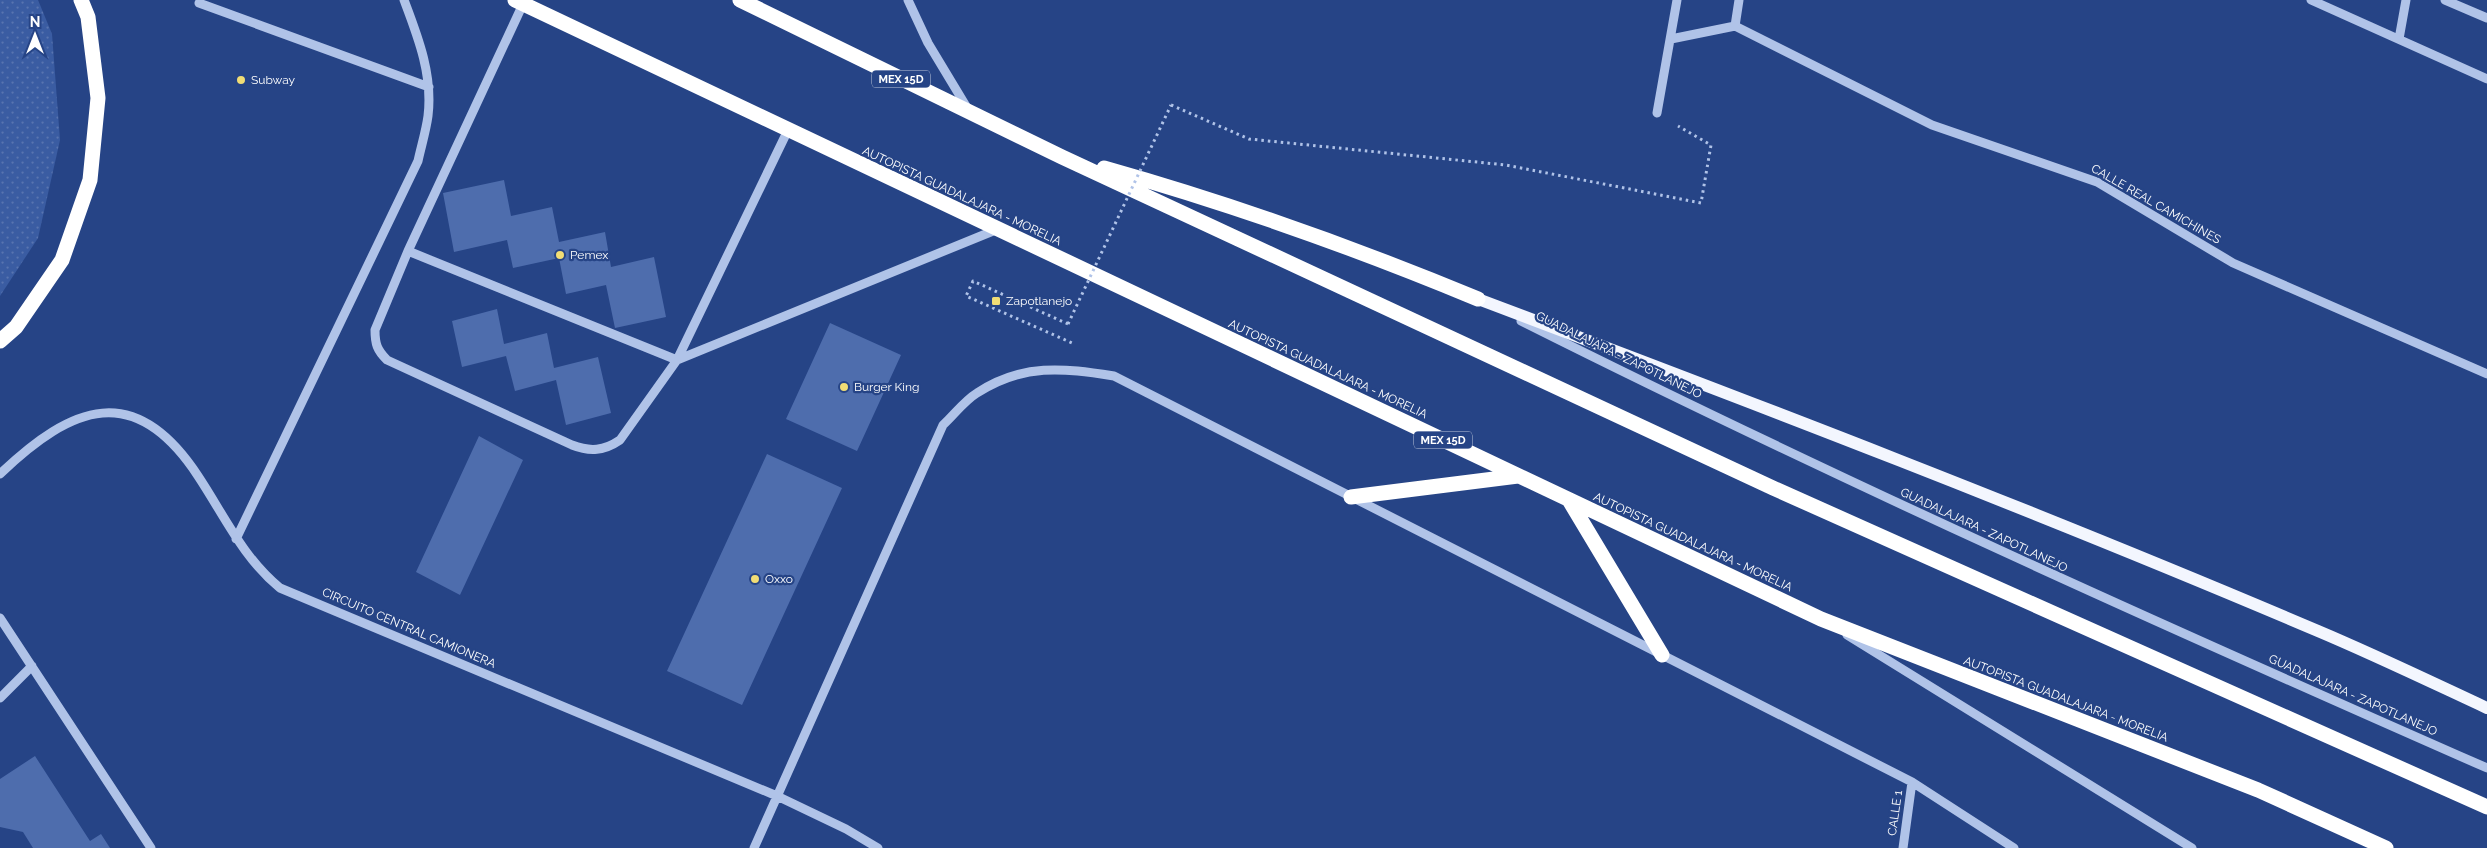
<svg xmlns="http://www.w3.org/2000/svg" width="2487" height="848" font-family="Raleway,sans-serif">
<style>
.grass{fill:url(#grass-dots)}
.building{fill:#4e6dad}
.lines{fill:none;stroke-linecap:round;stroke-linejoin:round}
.path{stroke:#b0c3e8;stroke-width:3;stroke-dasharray:2.5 4;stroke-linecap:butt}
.minor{stroke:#b0c3e8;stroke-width:9}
.major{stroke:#f3f6fe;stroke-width:12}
.highway{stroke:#fff;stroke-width:15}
.path-bridge{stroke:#b0c3e8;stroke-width:3;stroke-dasharray:2.5 4;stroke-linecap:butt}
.poi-dot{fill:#f1dd75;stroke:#264486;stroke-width:2}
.labels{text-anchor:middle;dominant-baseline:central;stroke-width:4.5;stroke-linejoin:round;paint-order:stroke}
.shield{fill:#264486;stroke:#bec7db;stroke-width:1}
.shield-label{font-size:11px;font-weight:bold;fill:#fff}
.poi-label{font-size:12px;fill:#fff;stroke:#264486;text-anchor:start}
.street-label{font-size:12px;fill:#fff;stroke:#264486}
</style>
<defs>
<pattern id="grass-dots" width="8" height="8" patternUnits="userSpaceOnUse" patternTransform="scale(1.25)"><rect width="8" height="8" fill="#3a5ca2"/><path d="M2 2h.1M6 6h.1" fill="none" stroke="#5874b0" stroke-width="1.8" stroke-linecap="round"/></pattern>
</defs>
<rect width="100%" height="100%" fill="#264486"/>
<!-- grass -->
<path class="grass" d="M0,0H38L52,34L60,140L38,238L0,296Z"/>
<!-- building -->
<path class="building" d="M504,180L511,216L552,207L559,242L605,232L611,267L654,257L666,317L615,328L606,285L566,294L559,258L513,268L507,240L454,252L443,193Z
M497,309L504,344L547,333L554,368L598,357L611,413L566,425L556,380L515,391L506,356L462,367L452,321Z
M830,323L901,355L857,451L786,419Z
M479,436L523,460L460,595L416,572Z
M767,454L842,488L742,705L667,671Z
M35,756L90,841L101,834L110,848H33L23,832L0,827V779Z"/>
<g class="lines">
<!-- path -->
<path class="path" d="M1171,105L1249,139L1506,165L1701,203L1711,145L1678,126
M1068,324L973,281L966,296L1072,343"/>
<!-- minor -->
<path class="minor" d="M908,0L928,43L969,111
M2311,0L2487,79
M2445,0L2487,18
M199,3L429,87
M523,4L408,251L375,330C375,344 377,350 387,360L572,445C590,452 604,451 620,440L677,360L788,130
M1735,26L1739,0
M1671,39L1735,26L1932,125L2097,182L2233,263L2487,374
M2399,39L2406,0
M1657,113L1677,0
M408,251L677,360L998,229
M1521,321C1838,480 2162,625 2487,768
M0,474C72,405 135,380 198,476C224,515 243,558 280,588L777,796L846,829L878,848
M236,539L418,161C421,147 426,131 428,116C433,75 418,37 404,0
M0,618L151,848
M1847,635L2192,848
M0,698L32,666
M754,848L943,425C954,415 964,401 977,393C1023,363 1063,368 1114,376L1912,782L2014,848
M1903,848L1912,782"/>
<!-- major -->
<path class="major" d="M1478,299C1759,405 2041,513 2318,631C2375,655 2431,682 2487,708"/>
<!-- highway -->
<path class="highway" d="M515,0L1821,619L2258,790L2386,848
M740,0L1062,157L1773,488L2487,807
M1104,168C1232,204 1355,248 1478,299
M0,341L16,327L62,260L90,180L98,98L88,17L81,0
M1351,497L1518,476
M1569,500L1662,655"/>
<!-- path-bridge -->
<path class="path-bridge" d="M1068,324L1171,105"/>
</g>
<!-- markers -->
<g class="poi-dot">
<circle cx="241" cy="80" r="5"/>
<circle cx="560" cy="255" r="5"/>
<rect x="991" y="296" width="10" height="10" rx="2.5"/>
<circle cx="844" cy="387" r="5"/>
<circle cx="755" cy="579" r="5"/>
</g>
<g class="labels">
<!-- shield labels -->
<g class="shield">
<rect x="872" y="70.5" width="58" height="17" rx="4"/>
<rect x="1414" y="431.5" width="58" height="17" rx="4"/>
</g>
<g class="shield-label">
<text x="901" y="79">MEX 15D</text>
<text x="1443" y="440">MEX 15D</text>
</g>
<!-- poi labels -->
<g class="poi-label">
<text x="251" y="80">Subway</text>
<text x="570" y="255">Pemex</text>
<text x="1006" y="301">Zapotlanejo</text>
<text x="854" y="387">Burger King</text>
<text x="765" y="579">Oxxo</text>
</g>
<!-- street labels -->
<g class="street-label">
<text transform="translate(962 196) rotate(25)">AUTOPISTA GUADALAJARA - MORELIA</text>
<text transform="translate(2156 204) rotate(30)">CALLE REAL CAMICHINES</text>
<text transform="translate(1619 355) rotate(26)">GUADALAJARA - ZAPOTLANEJO</text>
<text transform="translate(1328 369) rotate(25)">AUTOPISTA GUADALAJARA - MORELIA</text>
<text transform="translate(1984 530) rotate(25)">GUADALAJARA - ZAPOTLANEJO</text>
<text transform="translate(1693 542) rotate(25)">AUTOPISTA GUADALAJARA - MORELIA</text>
<text transform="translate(409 628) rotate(23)">CIRCUITO CENTRAL CAMIONERA</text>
<text transform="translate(2353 695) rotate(24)">GUADALAJARA - ZAPOTLANEJO</text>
<text transform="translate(2066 699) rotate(21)">AUTOPISTA GUADALAJARA - MORELIA</text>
<text transform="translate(1895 813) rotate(-82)">CALLE 1</text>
</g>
</g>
<!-- north arrow -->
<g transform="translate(35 35)" stroke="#264486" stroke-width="4" paint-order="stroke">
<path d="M0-4L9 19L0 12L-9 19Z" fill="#ffffff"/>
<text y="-8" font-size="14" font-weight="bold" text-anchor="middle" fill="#ffffff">N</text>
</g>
</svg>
